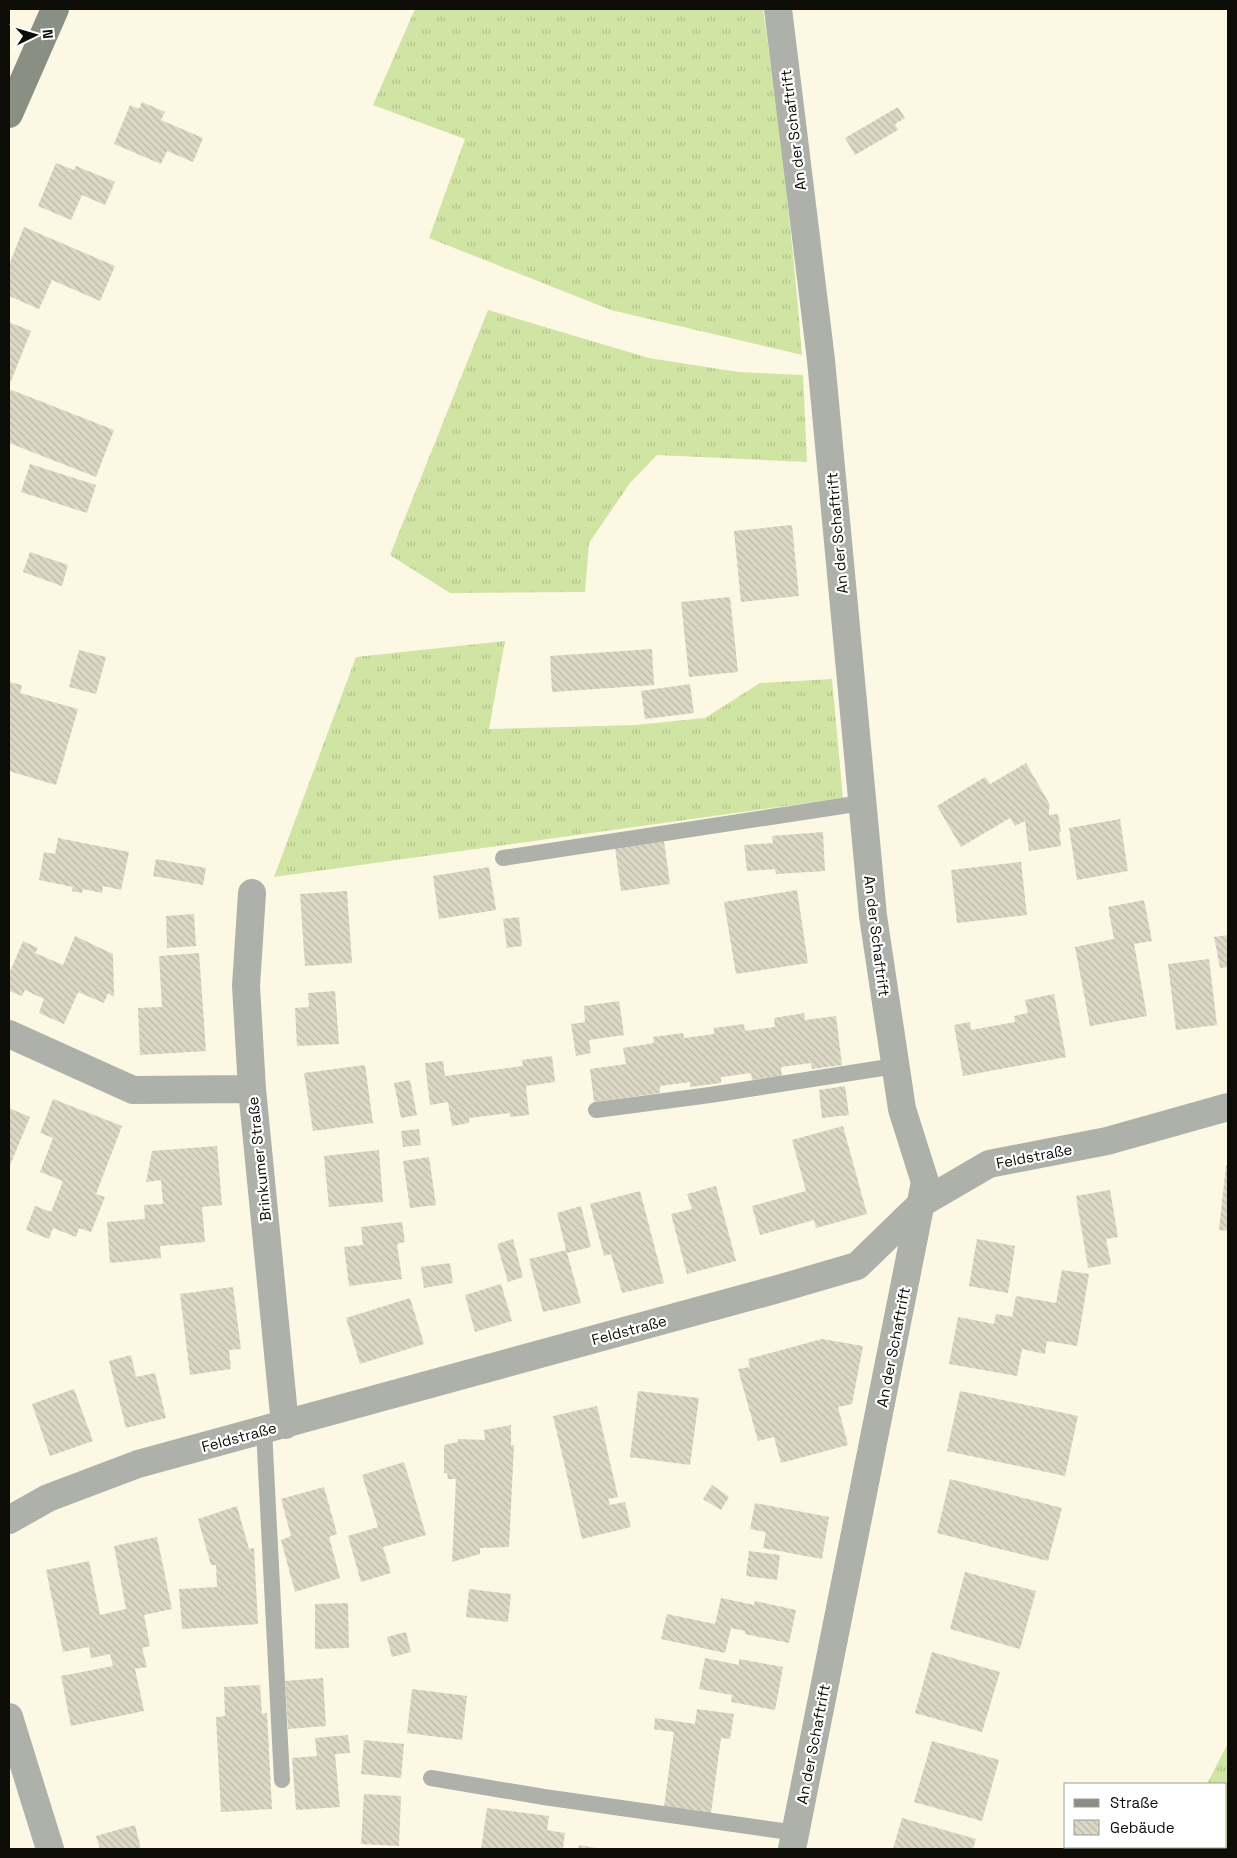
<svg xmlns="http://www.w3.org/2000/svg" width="1237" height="1858" font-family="'Space Grotesk',sans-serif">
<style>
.grass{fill:url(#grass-tufts)}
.building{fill:url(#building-back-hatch)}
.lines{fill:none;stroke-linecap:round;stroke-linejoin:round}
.service{stroke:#aeb1a9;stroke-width:16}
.minor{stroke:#aeb1a9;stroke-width:28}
.secondary{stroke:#8a8f83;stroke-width:28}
.labels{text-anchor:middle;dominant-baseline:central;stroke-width:4.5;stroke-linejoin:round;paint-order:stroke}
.street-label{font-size:15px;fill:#0d0c06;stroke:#fff}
</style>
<defs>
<pattern id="grass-tufts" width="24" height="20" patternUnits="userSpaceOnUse" patternTransform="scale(1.25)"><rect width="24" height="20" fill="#d0e4a3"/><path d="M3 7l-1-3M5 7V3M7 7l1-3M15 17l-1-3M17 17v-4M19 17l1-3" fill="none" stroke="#b1c28b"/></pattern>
<pattern id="building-back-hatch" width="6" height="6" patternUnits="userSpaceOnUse" patternTransform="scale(1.25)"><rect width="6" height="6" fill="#ddd8c5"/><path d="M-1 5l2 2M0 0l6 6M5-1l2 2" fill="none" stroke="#bcb8a8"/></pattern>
</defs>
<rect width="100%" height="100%" fill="#fdf8e4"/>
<!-- grass -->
<path class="grass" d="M415,9H763C779,124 793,239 802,355L611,310L429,238L465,139L373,105Z
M488,310L649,358L738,372L803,375L807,462L657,455L630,483L589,543L585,592L450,593L390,555Z
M505,641L489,729L636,725L705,718L760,683L832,679L843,798L274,877L356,657Z
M1228,1743V1849H1194L1191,1847H1226V1784H1207Z"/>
<!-- building -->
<path class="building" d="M142,102L165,112L161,120L203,138L193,162L167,151L161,164L114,144L130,105L139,109Z
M898,107L905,118L895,124L898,130L855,155L845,138Z
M56,163L74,170L76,166L115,182L105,205L82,195L71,220L38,206Z
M24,227L115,266L100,301L52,280L39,309L9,296V265Z
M9,322L31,331L9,386Z
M9,389L114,430L96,477L9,443Z
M30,464L96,485L87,513L21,492Z
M792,525L799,596L741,602L734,531Z
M30,552L68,565L62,586L23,572Z
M730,597L738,672L689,677L681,602Z
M652,649L654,685L552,692L550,656Z
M79,650L106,657L96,694L69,687Z
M9,682L22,685L20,693L78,709L56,785L9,771Z
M690,684L694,713L645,719L641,691Z
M1026,763L1050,805L1049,807V815L1058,814L1061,832H1059L1061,846L1029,851L1025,821L1015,826L1010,818L961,847L937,806L985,777L990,784Z
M1120,819L1128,871L1077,880L1069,828Z
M823,832L825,871L776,874L775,869L747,871L744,845L773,843L772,836Z
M58,838L129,852L121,890L103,886L102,893L83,889L82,893L72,891L73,887L39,880L44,852L55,854Z
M664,841L670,884L621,891L615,848Z
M156,859L206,868L203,885L153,876Z
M1021,862L1027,915L957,923L951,870Z
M489,867L496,910L439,919L433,876Z
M797,890L808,963L736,974L724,902Z
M347,891L352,963L305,966L300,894Z
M1144,900L1152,941L1134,944L1147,1016L1090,1026L1075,947L1114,939L1108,907Z
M194,914L196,946L167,948L166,916Z
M519,917L522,946L507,948L503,919Z
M1228,935V967L1220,968L1214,937Z
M75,936L113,954L114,997L108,993L104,1003L78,992L64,1024L39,1013L44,999L25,990L22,996L9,991V974L23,941L38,948L35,953L63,965Z
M199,953L206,1051L140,1055L138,1008L162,1007L159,956Z
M1209,959L1217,1025L1176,1030L1168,964Z
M335,991L339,1044L297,1046L295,1008L309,1007L308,993Z
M1054,994L1066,1057L963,1076L954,1025L970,1022L971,1030L1015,1022L1014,1016L1028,1013L1025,1000Z
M619,1001L624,1035L589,1040L591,1053L576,1056L571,1024L585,1022L584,1006Z
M804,1013L805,1020L836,1016L842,1065L812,1069L811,1063L781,1067L782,1076L752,1080L751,1073L721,1077V1083L690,1087V1082L660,1086V1093L594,1102L590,1069L626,1064L623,1048L654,1043L653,1037L683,1033L684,1038L714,1034V1028L744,1024L745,1031L775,1027L774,1018Z
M552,1056L555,1082L526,1086L529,1115L510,1117V1113L469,1118V1123L452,1126L448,1102L430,1105L425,1063L443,1061L445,1076L523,1066L522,1060Z
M365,1065L373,1123L313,1131L304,1073Z
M410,1080L417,1115L401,1118L394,1083Z
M845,1086L849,1115L822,1118L819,1090Z
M53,1099L122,1126L96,1194L105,1197L91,1232L79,1228L76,1237L53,1228L49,1239L26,1230L35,1206L51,1212L63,1181L40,1172L53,1138L40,1133Z
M9,1108L30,1117L9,1168Z
M843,1126L867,1214L816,1228L814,1220L760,1235L752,1206L806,1191L792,1140Z
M419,1129L421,1145L403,1147L401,1131Z
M217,1146L222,1205L202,1207L205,1242L160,1246L161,1258L110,1263L107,1222L145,1219L144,1205L163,1204L161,1180L146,1182L152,1151Z
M379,1150L383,1202L329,1207L324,1156Z
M429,1157L436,1205L410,1208L403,1161Z
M1226,1165H1228V1231L1219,1230Z
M716,1186L736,1261L687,1274L671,1214L692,1209L687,1194Z
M1110,1190L1118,1237L1106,1239L1111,1264L1088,1268L1076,1196Z
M640,1191L664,1283L622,1293L611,1254L604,1256L590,1204Z
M581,1206L591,1247L567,1253L581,1303L543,1312L529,1259L566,1250L557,1213Z
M402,1222L405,1242L397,1244L402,1279L349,1286L344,1247L363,1245L361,1227Z
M513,1239L523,1277L508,1282L497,1244Z
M977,1239L1015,1246L1008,1293L969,1286Z
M450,1263L453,1283L424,1288L421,1267Z
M1062,1270L1089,1274L1077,1346L1047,1341L1045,1354L1022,1349L1017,1376L949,1364L958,1317L994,1324L996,1314L1012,1317L1016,1296L1056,1303Z
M501,1284L512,1321L475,1332L465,1295Z
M233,1287L241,1349L229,1350L231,1369L190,1375L180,1294Z
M410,1298L424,1344L360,1364L346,1318Z
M822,1339L863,1346L852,1404L838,1407L848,1445L781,1463L774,1437L758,1441L738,1369L750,1367L748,1359Z
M131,1355L136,1377L155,1373L166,1418L126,1428L109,1361Z
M74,1389L93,1441L50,1456L32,1404Z
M638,1391L699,1398L690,1465L630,1457Z
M960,1391L1078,1416L1065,1476L947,1451Z
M597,1406L618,1497L608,1499L610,1505L625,1502L631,1527L582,1539L553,1416Z
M511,1425V1445H514L509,1547L480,1548V1554L452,1562L456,1479H448L447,1473H444V1445L458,1442V1439L485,1440L484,1430Z
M404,1462L426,1535L383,1547L391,1573L361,1582L348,1536L378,1527L362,1475Z
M950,1479L1062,1508L1048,1561L937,1533Z
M712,1485L729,1497L721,1510L703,1499Z
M324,1487L337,1534L329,1537L340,1578L295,1592L281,1540L291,1536L281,1499Z
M755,1503L829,1517L822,1559L763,1548L766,1532L750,1529Z
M237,1506L249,1549L254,1548L258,1624L182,1629L179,1589L217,1587L216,1565H211L198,1519Z
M157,1537L172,1609L144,1615L150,1646L142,1648L147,1667L135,1669L144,1711L71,1726L61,1676L113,1666L110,1654L91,1658L89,1647L63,1652L46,1570L89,1561L100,1615L126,1609L114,1546Z
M749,1551L780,1555L777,1580L746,1576Z
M965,1572L1036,1591L1020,1649L950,1629Z
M469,1589L511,1594L508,1622L466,1617Z
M721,1598L754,1605L755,1601L796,1610L789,1643L745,1634V1631L731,1628L725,1653L661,1639L667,1614L715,1624Z
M348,1603L349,1648L315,1649V1604Z
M406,1632L411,1652L392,1657L387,1637Z
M932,1652L1000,1672L982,1732L915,1713Z
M705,1658L739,1665V1659L783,1667L775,1710L731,1702L732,1695L699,1689Z
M323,1678L326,1726L288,1729L285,1681Z
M260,1685L262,1714L267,1713L272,1809L221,1812L216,1717L225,1716L224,1687Z
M412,1689L467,1696L462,1740L407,1733Z
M697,1709L734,1714L730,1739L721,1738L711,1813L664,1807L674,1732L654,1729L655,1718L695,1724Z
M348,1735L350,1753L335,1754L340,1807L296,1810L292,1758L317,1756L315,1738Z
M364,1740L404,1744L401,1778L361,1774Z
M932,1741L999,1760L982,1821L914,1802Z
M364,1794L401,1796L399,1846L361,1844Z
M487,1808L549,1816L547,1830L565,1833L563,1849H481Z
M902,1818L976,1839L973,1849H893Z
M135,1825L141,1849H100L96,1836Z
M579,1845L596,1848V1849H578Z"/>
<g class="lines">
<!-- service -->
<path class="service" d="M503,858L862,803
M596,1110L710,1095L895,1066
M264,1430L282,1780
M431,1778L544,1797L796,1833"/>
<!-- minor -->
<path class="minor" d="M778,9L821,360L873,916L902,1109L925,1182L792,1849
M252,893L246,986L252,1089L285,1425
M9,1034L133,1090L252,1089
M9,1520L48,1498L138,1464L778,1289L857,1266L922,1203L989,1164L1107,1141L1228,1107
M9,1717L50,1849"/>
<!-- secondary -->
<path class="secondary" d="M9,114L55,9"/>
</g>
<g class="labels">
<!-- street labels -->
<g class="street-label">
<text transform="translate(793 130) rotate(-97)">An der Schaftrift</text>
<text transform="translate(837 533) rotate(-95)">An der Schaftrift</text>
<text transform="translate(877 936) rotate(83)">An der Schaftrift</text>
<text transform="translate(1034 1156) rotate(-11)">Feldstraße</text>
<text transform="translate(259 1159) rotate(-96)">Brinkumer Straße</text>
<text transform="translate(629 1330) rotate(-15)">Feldstraße</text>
<text transform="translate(893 1347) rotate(-79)">An der Schaftrift</text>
<text transform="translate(239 1437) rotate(-15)">Feldstraße</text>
<text transform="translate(813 1744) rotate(-79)">An der Schaftrift</text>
</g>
</g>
<!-- border -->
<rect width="1237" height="1858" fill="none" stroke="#0d0c06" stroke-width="20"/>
<!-- legend -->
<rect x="1064" y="1783" width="162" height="65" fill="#ffffff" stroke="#9e9e9b"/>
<rect x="1074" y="1799" width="25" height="8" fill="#8a8f83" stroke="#9e9e9b"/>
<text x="1110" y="1808" font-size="15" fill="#0d0c06">Straße</text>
<rect x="1074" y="1820" width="25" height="15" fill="url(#building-back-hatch)" stroke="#9e9e9b"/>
<text x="1110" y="1833" font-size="15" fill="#0d0c06">Gebäude</text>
<!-- north arrow -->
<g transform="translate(35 35) rotate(85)" stroke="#ffffff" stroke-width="4" paint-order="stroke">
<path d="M0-4L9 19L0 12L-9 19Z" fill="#0d0c06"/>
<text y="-8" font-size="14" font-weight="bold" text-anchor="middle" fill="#0d0c06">N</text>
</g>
</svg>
